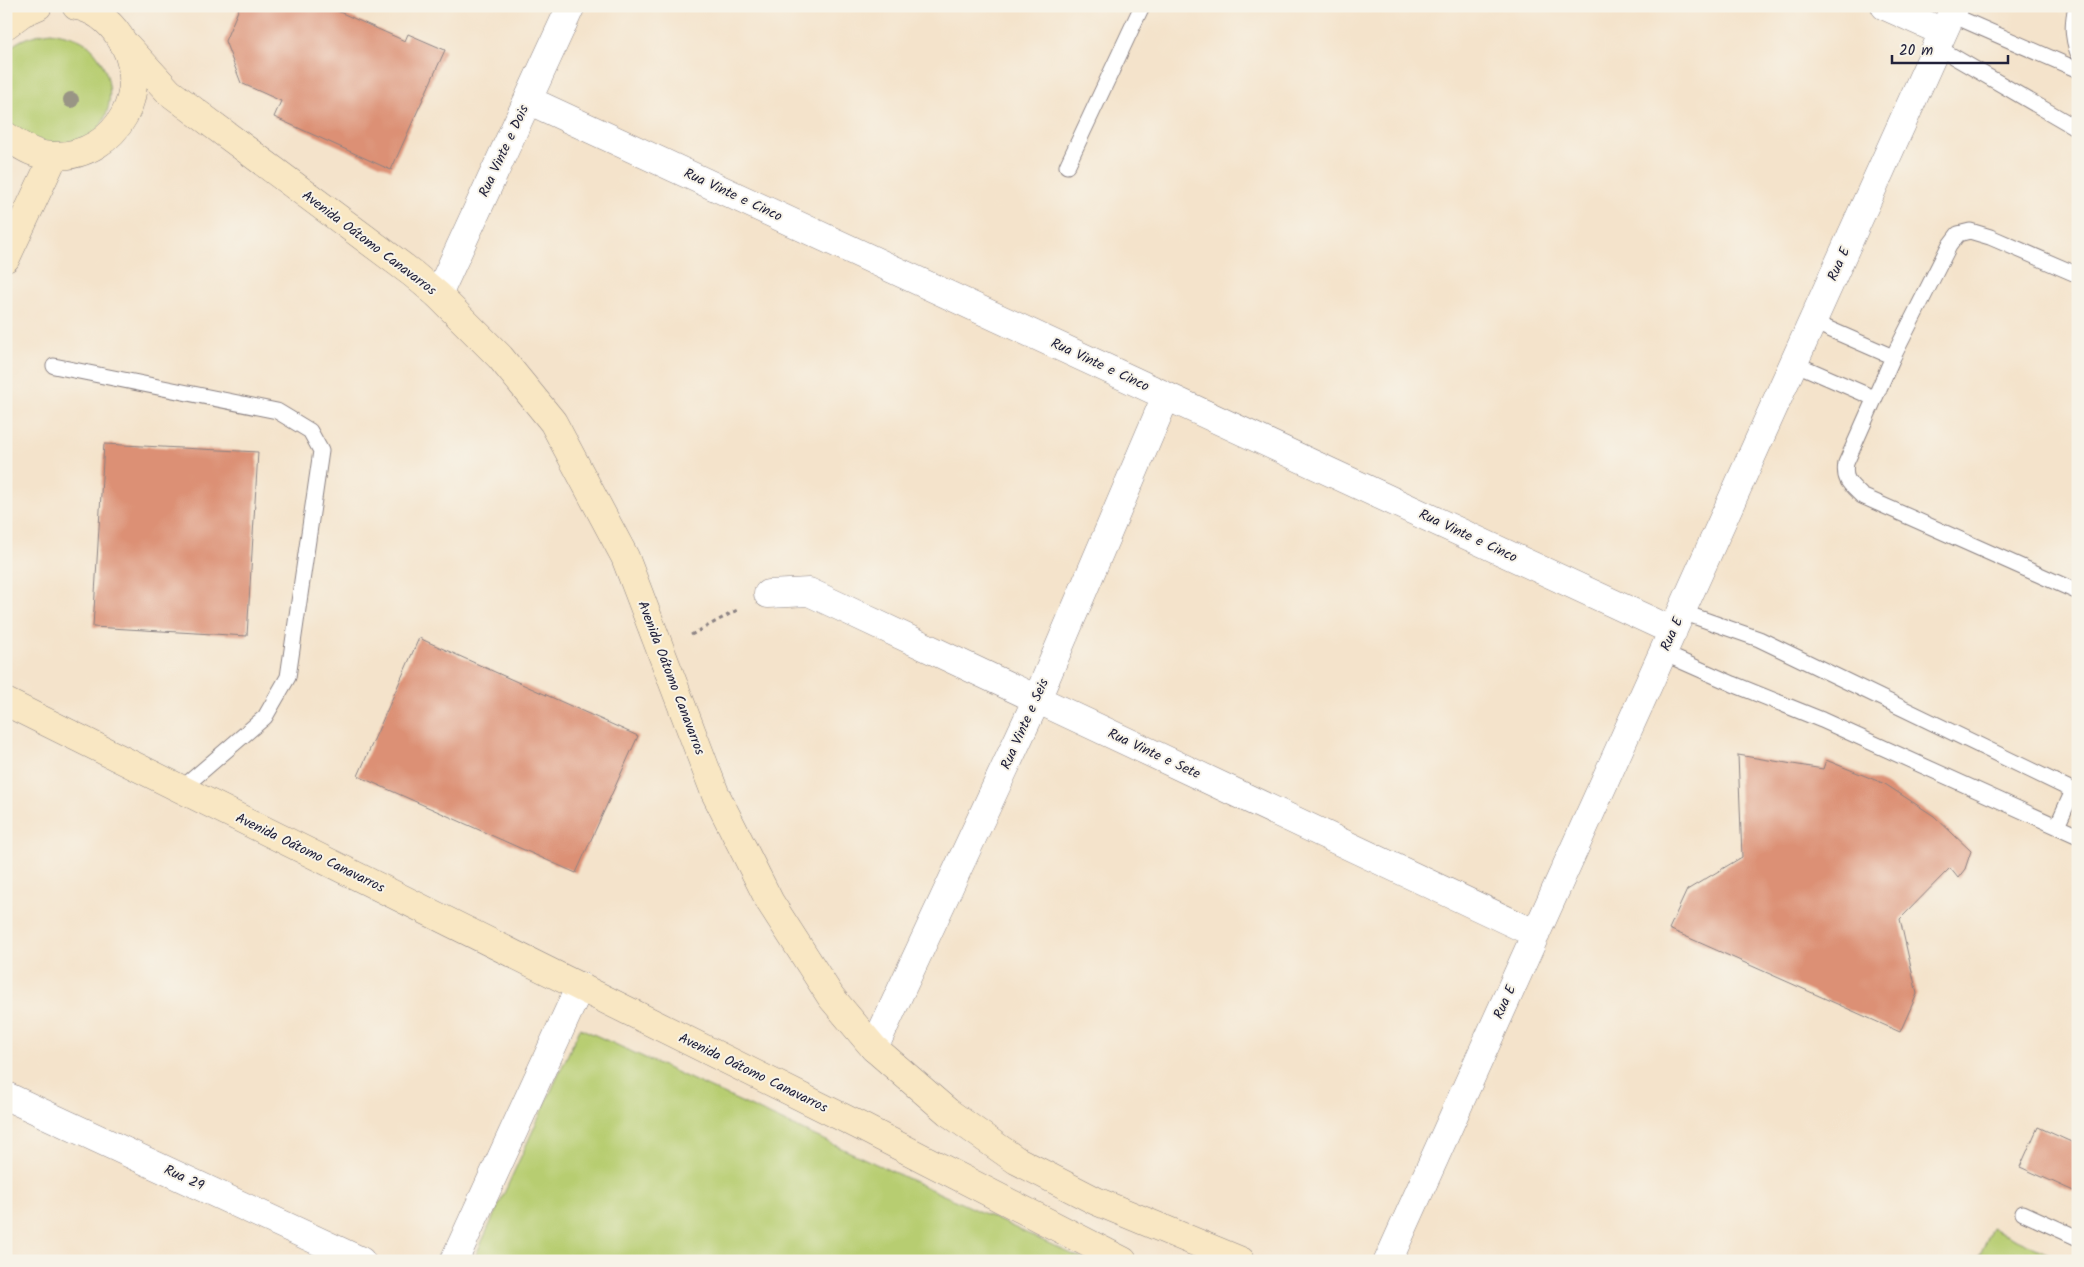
<svg xmlns="http://www.w3.org/2000/svg" width="2084" height="1267" font-family="Kalam,sans-serif">
<style>
.green{fill:#b7cd71;stroke:#6c7856}
.building{fill:#dc9075}
.lines{fill:none;stroke-linecap:round;stroke-linejoin:round}
.lane-casing{stroke:#8b8283;stroke-width:17}
.street-casing{stroke:#8b8283;stroke-width:29}
.secondary-casing{stroke:#8b8283;stroke-width:29}
.path{stroke:#8b8283;stroke-width:3;stroke-dasharray:4 4;stroke-linecap:butt}
.lane{stroke:#fff;stroke-width:15}
.street{stroke:#fff;stroke-width:28}
.secondary{stroke:#f9e7c3;stroke-width:28}
.tree{fill:#999585}
.labels{text-anchor:middle;dominant-baseline:central;stroke-width:4;stroke-linejoin:round;paint-order:stroke}
.street-label{font-size:14px;fill:#22223b;stroke:#f7f3e8}
</style>
<rect width="100%" height="100%" fill="#f7f3e8"/>
<filter id="ink" filterUnits="userSpaceOnUse"><feTurbulence type="fractalNoise" baseFrequency=".02" numOctaves="2"/><feDisplacementMap in="SourceGraphic" scale="10" xChannelSelector="R" yChannelSelector="G"/><feConvolveMatrix kernelMatrix="1 2 1 2 8 2 1 2 1" color-interpolation-filters="sRGB"/></filter>
<filter id="wash" filterUnits="userSpaceOnUse"><feTurbulence type="fractalNoise" baseFrequency=".0096" numOctaves="4" result="noise"/><feDisplacementMap in="SourceGraphic" scale="20" xChannelSelector="R" yChannelSelector="G"/><feGaussianBlur stdDeviation="1.12" result="paint"/><feColorMatrix in="noise" values="0 0 0 0 0 0 0 0 0 0 0 0 0 0 0 0 0 1.4 0 .05"/><feComposite in="paint" operator="in"/></filter>
<g filter="url(#wash)">
<rect width="100%" height="100%" fill="#f4e3cb"/>
<!-- green -->
<path class="green" d="M51,32C65,35 80,37 90,47C115,71 118,117 88,139C83,142 76,145 71,148L6,132V52C18,38 34,35 51,32Z
M580,1028L1087,1261H473Z
M1992,1228L2064,1261H1977Z"/>
<g id="blocks">
<!-- building -->
<path class="building" d="M240,6H326L405,41L408,34L445,50L391,170L274,117L281,101L241,83L225,41Z
M104,444L258,452L247,636L93,627Z
M419,638L638,736L576,873L358,776Z
M1738,755L1823,769L1826,760L1885,784L1934,816L1971,851L1965,869L1958,878L1950,868L1900,919L1917,994L1900,1032L1669,929L1687,890L1742,857Z
M2038,1127L2078,1145V1193L2020,1167Z"/>
</g>
</g>
<g filter="url(#ink)">
<use href="#blocks" fill-opacity="0" stroke="#8b8283" stroke-width="1"/>
<g class="lines">
<defs>
<path id="lane" d="M2076,6C2072,24 2072,36 2078,53
M1952,15L2078,70
M1937,47L2078,129
M1067,166L1142,6
M2078,275L1990,237L1970,231L1958,234L1949,246L1893,357L1846,463C1843,480 1850,484 1862,496L2078,592
M1813,322L1893,357
M1794,363L1874,398
M54,366L277,411L310,431L321,451L288,677L265,717L187,784L183,790
M1682,612L1759,639L2078,793
M1663,653L1733,684L1822,720L2078,836
M2057,826L2073,791
M2023,1213L2078,1238"/>
<path id="street" d="M1885,6L1943,32
M528,100L1673,631
M438,295L571,6
M768,594L809,592L1536,934
M874,1048L1037,699L1166,396
M6,1096L361,1261
M454,1261L580,986
M1388,1261L1955,6"/>
<path id="secondary" d="M6,25L22,13L38,6
M127,46L169,92L413,274L438,295L500,357L553,422L625,557L715,793L770,902L831,997L874,1048L948,1112L1016,1160L1096,1201L1241,1261
M6,136C21,146 36,157 55,156C118,156 155,88 119,36C109,21 94,9 76,6
M6,258L54,156
M6,702L860,1126L1123,1261"/>
</defs>
<!-- lane casing -->
<use href="#lane" class="lane-casing"/>
<!-- street casing -->
<use href="#street" class="street-casing"/>
<!-- secondary casing -->
<use href="#secondary" class="secondary-casing"/>
<!-- path -->
<path class="path" d="M691,635L739,609"/>
<!-- lane -->
<use href="#lane" class="lane"/>
<!-- street -->
<use href="#street" class="street"/>
<!-- secondary -->
<use href="#secondary" class="secondary"/>
</g>
<!-- trees -->
<circle class="tree" cx="71" cy="100" r="8"/>
</g>
<g class="labels">
<!-- street labels -->
<g class="street-label">
<text transform="translate(504 151) rotate(-65)">Rua Vinte e Dois</text>
<text transform="translate(733 195) rotate(25)">Rua Vinte e Cinco</text>
<text transform="translate(369 243) rotate(37)">Avenida Oátomo Canavarros</text>
<text transform="translate(1839 264) rotate(-66)">Rua E</text>
<text transform="translate(1100 365) rotate(25)">Rua Vinte e Cinco</text>
<text transform="translate(1468 536) rotate(25)">Rua Vinte e Cinco</text>
<text transform="translate(1672 634) rotate(-66)">Rua E</text>
<text transform="translate(671 678) rotate(69)">Avenida Oátomo Canavarros</text>
<text transform="translate(1025 724) rotate(-66)">Rua Vinte e Seis</text>
<text transform="translate(1154 754) rotate(25)">Rua Vinte e Sete</text>
<text transform="translate(310 853) rotate(26)">Avenida Oátomo Canavarros</text>
<text transform="translate(1505 1002) rotate(-66)">Rua E</text>
<text transform="translate(753 1073) rotate(26)">Avenida Oátomo Canavarros</text>
<text transform="translate(184 1178) rotate(25)">Rua 29</text>
</g>
</g>
<!-- margin -->
<rect width="2084" height="1267" fill="none" stroke="#f7f3e8" stroke-width="25"/>
<!-- scale -->
<path d="M1892 55v8h116v-8" fill="none" stroke="#22223b" stroke-width="2.5"/>
<text x="1899" y="55" font-size="15" fill="#22223b" stroke="#f7f3e8" stroke-width="4" paint-order="stroke">20 m</text>
</svg>
